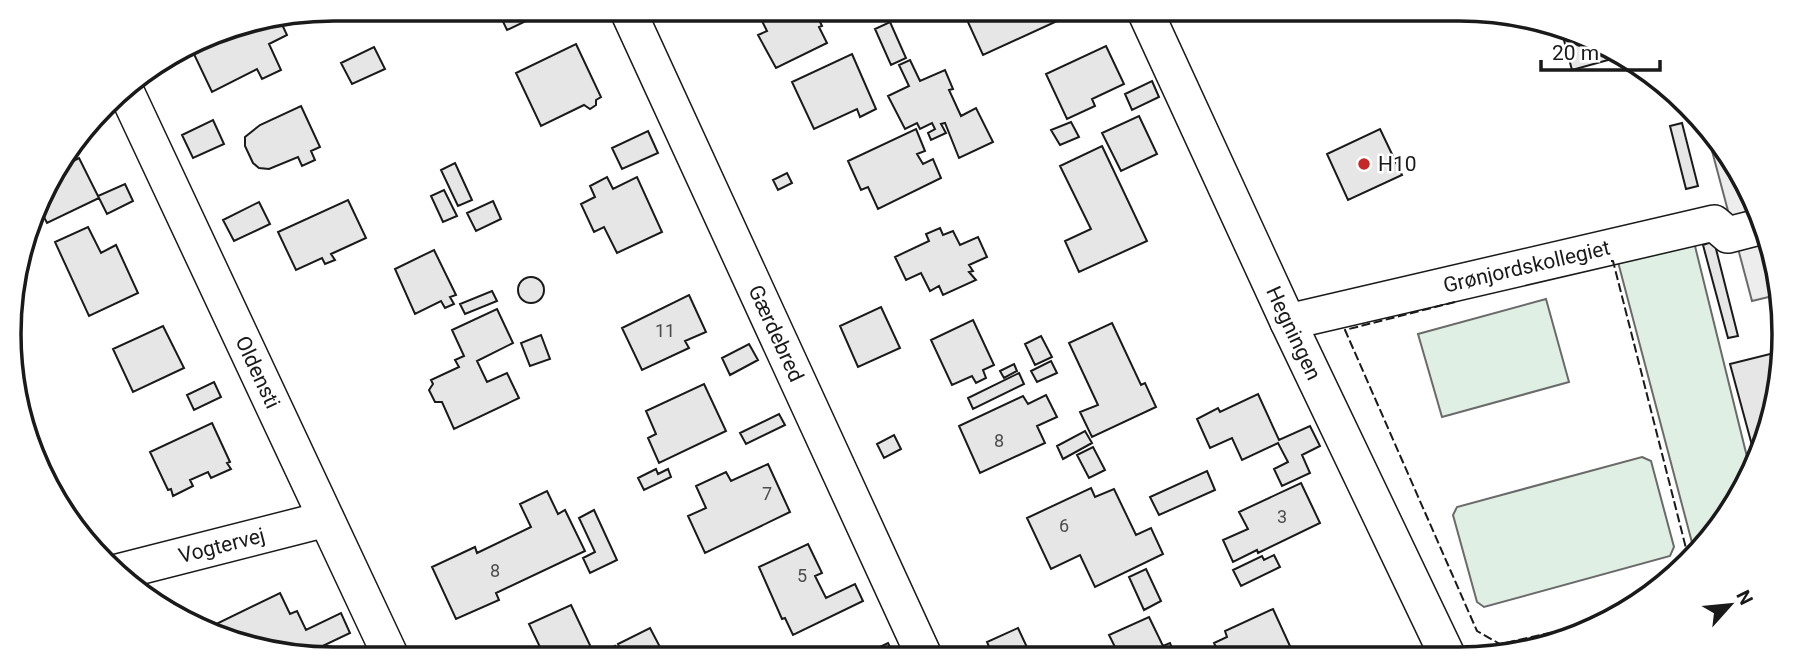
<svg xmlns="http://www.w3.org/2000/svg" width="1793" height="668" font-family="Roboto,sans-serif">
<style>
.green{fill:#e0efe3;stroke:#6a6a6a;stroke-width:2}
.parking{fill:#ededed;stroke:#6a6a6a;stroke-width:2}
.building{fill:#e6e6e6;stroke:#1a1a1a;stroke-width:2}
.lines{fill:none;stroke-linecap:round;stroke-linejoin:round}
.street-casing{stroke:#1a1a1a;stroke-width:38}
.street{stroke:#fff;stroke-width:35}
.fence{stroke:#1a1a1a;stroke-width:2;stroke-dasharray:9 3.5;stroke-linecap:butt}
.poi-dot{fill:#c62828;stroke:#fff;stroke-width:2.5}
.labels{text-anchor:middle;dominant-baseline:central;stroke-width:5;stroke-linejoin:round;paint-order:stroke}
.number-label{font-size:18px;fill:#4d4d4d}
.poi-label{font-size:21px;fill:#1a1a1a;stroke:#fff;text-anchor:start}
.street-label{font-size:21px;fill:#1a1a1a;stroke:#fff}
.rim{fill:none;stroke:#1a1a1a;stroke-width:3.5}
</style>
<rect width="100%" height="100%" fill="#fff"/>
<!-- green -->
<path class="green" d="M1694,242L1750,469L1730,514L1695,554L1618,262Z
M1546,299L1569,382L1442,417L1418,334Z
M1642,457L1651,461L1674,547L1670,556L1484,607L1477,602L1453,515L1457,507Z"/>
<!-- parking -->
<path class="parking" d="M1707,132L1741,172L1781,294L1752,301Z"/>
<!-- building -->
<path class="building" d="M497,9H548L549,10L507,30Z
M756,9H814L822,26L819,27L827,43L776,68L758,35L767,31Z
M962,9H1078L1079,11L983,55Z
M279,18L287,35L269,44L281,70L262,79L257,69L212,92L192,50L248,23Z
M890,22L906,58L891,65L875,29Z
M1561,29L1619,57L1572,70Z
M576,44L601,97L596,100V105L590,109L584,105L541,126L516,73Z
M1106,46L1124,84L1092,99L1095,106L1067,119L1046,74Z
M374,47L385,69L352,84L341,63Z
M852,54L876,109L860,117L857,109L814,129L792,82Z
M910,60L920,81L945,70L953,89L949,90L961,116L976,108L993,142L959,158L945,123L941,124L946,133L931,140L928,133L935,129L932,123L920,129L917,123L905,129L888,96L909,86L899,65Z
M1152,81L1159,97L1132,110L1125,94Z
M301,106L320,147L311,151L315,160L302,166L298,157L269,169L259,168L253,163L245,146V137L260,125Z
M1139,116L1157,154L1121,171L1102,133Z
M213,120L224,144L193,158L182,135Z
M1071,122L1079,137L1060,145L1051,130Z
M1682,123L1698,186L1686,189L1670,126Z
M916,129L925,151L917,154L923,164L933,159L941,178L878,209L868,187L861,190L848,161Z
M1380,129L1402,175L1348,200L1327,154Z
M648,131L658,153L622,169L612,148Z
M1102,146L1147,241L1079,272L1065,241L1091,229L1060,166Z
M79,158L99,198L47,223L41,211L38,212L52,172Z
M455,163L472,200L458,206L441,170Z
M787,173L792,183L778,190L773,180Z
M607,177L613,189L637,177L662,232L617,253L604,227L594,232L581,204L595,197L590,186Z
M125,184L133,201L107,214L98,196Z
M444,190L457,216L443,222L431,196Z
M348,200L366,238L331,254L335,260L325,264L322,258L296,270L278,232Z
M493,201L501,219L476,231L467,213Z
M259,202L270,224L234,241L223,220Z
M88,227L101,253L116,245L138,293L89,316L55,242Z
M940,228L943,235L953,231L960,245L978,237L987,257L969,265L973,271L969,272L976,280L943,295L939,286L930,291L921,273L906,280L895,257L929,241L926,234Z
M1714,241L1738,336L1728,338L1703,245Z
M434,250L456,295L450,297L454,304L445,308L441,301L415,314L395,269Z
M518 290a13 13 0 1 1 26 0a13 13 0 1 1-26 0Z
M492,291L497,301L465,314L460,304Z
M689,295L706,332L685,341L689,348L642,370L622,328Z
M881,307L900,348L858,367L840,326Z
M497,309L513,343L477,361L487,382L507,373L519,398L454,429L442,402H435L429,390L433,384L431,380L459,367L455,360L464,356L452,330Z
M973,320L994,365L983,370L986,378L976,383L972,376L952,385L931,340Z
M1112,323L1141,385L1145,383L1156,407L1092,437L1080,412L1098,405L1069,343Z
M163,326L184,368L133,392L113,349Z
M541,335L550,359L530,366L521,343Z
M1041,336L1052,357L1035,365L1025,344Z
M749,344L758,360L730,375L722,358Z
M1778,352L1773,419L1760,447L1753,449L1730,364Z
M1051,361L1057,373L1037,382L1031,371Z
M1014,364L1017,371L1004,378L1000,371Z
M1019,373L1024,384L973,409L968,398Z
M214,382L221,397L194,410L187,395Z
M704,384L726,431L659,463L648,438L656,434L646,411Z
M1258,394L1279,440L1310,426L1320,446L1302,455L1310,473L1282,486L1274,469L1288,462L1278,443L1242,460L1232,438L1210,448L1197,419L1218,408L1220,412Z
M1046,395L1057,417L1037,426L1045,443L980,473L959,426L1023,396L1028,404Z
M779,414L785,425L746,444L740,433Z
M212,423L230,462L227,463L231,469L211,478L208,472L190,480L193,486L173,496L171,489L168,490L150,452Z
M1085,431L1092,443L1063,459L1057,446Z
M894,435L901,449L884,458L877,444Z
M1093,447L1105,470L1089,478L1077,455Z
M768,464L790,512L705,553L688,516L706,508L696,486L726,472L731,481Z
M656,469L658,474L668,469L671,477L644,490L638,478Z
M1207,471L1215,490L1159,515L1150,497Z
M1301,483L1320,523L1258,553L1257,550L1233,562L1223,540L1248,529L1239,512Z
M1091,488L1095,497L1114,489L1136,535L1151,528L1163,554L1095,587L1080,555L1051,569L1027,518Z
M547,491L558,514L565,510L585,551L496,593L499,600L456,619L432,567L475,547L477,553L531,527L520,504Z
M594,510L617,560L590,573L583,558L595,552L579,518Z
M808,544L822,573L815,576L826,598L855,584L863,601L793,635L785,618L782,619L759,567Z
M1274,555L1280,567L1241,586L1233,570L1262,556L1264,560Z
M1146,569L1161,601L1144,610L1129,577Z
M280,593L290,614L297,611L306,630L341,613L350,633L306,654V651L299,655L249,648L208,628Z
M571,605L595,656L615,646L620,659H519L518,657L540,647L529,624Z
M1273,609L1295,657H1221L1214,643L1227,637L1225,631Z
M1149,617L1163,646L1170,643L1173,651L1166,654L1168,657H1120L1109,635Z
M650,628L660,647L634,659H625L618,644Z
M1018,628L1032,658H994L987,642Z
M888,643L895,658H867L865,654Z
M661,651L664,658H645Z"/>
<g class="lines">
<defs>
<g id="street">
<path id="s1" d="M627,9L925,658"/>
<path id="s2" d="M1144,9L1288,322L1448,657"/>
<path id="s3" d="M124,87L392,659"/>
<path id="s4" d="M1288,322L1714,223L1728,235L1759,227"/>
<path id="s5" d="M118,572L326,519"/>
</g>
</defs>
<!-- street casing -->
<use href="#street" class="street-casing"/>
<!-- street -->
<use href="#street" class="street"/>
<!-- fence -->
<path class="fence" d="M1611,261H1613L1689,560
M1455,302L1345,330L1477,631L1500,644L1613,619"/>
</g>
<!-- markers -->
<circle class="poi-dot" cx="1364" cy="164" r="7"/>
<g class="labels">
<!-- number labels -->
<g class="number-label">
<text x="665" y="330">11</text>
<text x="999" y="440">8</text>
<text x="767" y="493">7</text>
<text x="1282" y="516">3</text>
<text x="1064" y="525">6</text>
<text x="495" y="570">8</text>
<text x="802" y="575">5</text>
</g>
<!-- poi labels -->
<g class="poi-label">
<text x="1378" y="164">H10</text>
</g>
<!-- street labels -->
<g class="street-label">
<text stroke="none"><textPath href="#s4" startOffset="245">Grønjordskollegiet</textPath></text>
<text stroke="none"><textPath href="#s1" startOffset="357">Gærdebred</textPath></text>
<text stroke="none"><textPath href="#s2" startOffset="357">Hegningen</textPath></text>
<text stroke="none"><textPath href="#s3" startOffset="315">Oldensti</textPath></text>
<text stroke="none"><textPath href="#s5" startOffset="107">Vogtervej</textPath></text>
</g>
</g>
<!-- crop -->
<path d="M0 0H1793V668H0ZM334 21H1459A313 313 0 0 1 1772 334V334A313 313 0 0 1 1459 647H334A313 313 0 0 1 21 334V334A313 313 0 0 1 334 21Z" fill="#fff" fill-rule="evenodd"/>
<path class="rim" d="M334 21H1459A313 313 0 0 1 1772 334V334A313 313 0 0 1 1459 647H334A313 313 0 0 1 21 334V334A313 313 0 0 1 334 21Z"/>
<!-- north arrow -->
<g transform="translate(1730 605) rotate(63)" stroke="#ffffff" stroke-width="5" paint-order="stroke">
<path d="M0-5L12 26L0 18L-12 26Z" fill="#1a1a1a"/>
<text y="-10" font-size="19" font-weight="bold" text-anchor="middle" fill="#1a1a1a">N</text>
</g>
<!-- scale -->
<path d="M1541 60v10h119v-10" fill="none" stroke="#1a1a1a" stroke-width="3.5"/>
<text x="1552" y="60" font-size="21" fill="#1a1a1a" stroke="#ffffff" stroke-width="5" paint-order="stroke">20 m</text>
</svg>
